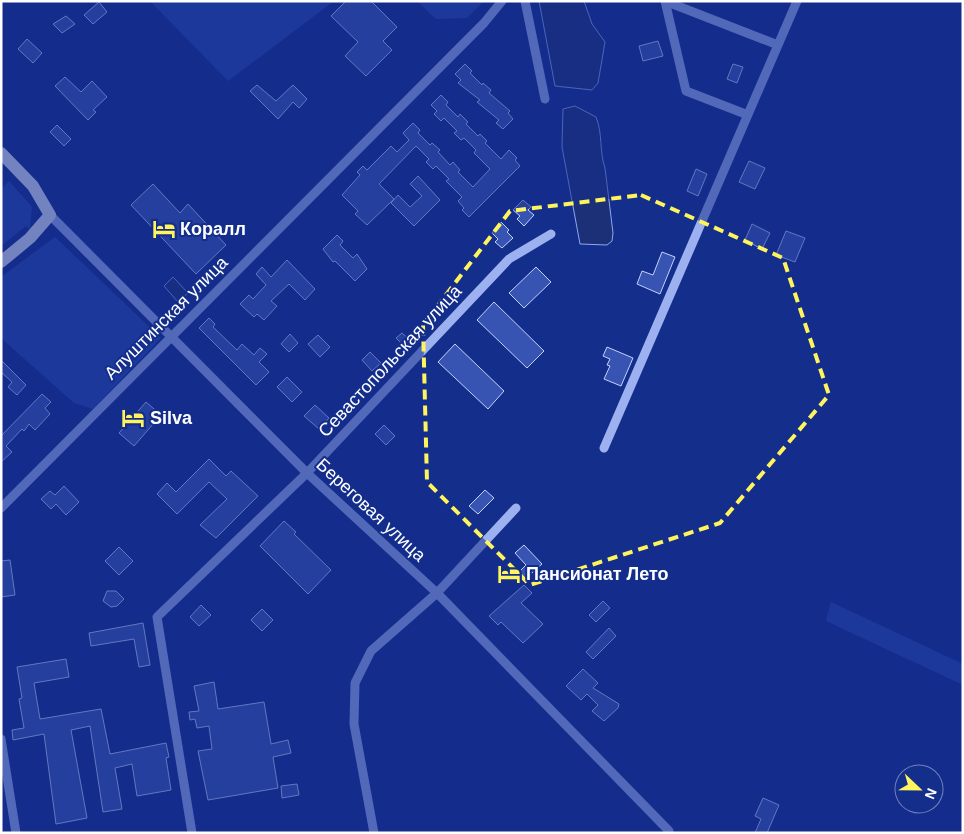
<svg xmlns="http://www.w3.org/2000/svg" width="964" height="834" font-family="Arial,sans-serif">
<style>
.green{fill:#2645ab}
.water{fill:#1c3077;stroke:#8fa7f3}
.building{fill:#3854b3;stroke:#c4d1fc}
.lines{fill:none;stroke-linecap:round;stroke-linejoin:round}
.minor{stroke:#9db0f0;stroke-width:9}
.major{stroke:#e6eaff;stroke-width:12}
.marked{fill:none;stroke:#fff45c;stroke-width:4;stroke-dasharray:10 6;stroke-linejoin:round}
.labels{text-anchor:middle;dominant-baseline:central;stroke-width:4;stroke-linejoin:round;paint-order:stroke}
.poi-label{font-size:18px;font-weight:bold;fill:#fff;stroke:#142e8c;text-anchor:start}
.street-label{font-size:18px;fill:#fff;stroke:#142e8c}
</style>
<rect width="100%" height="100%" fill="#142e8c"/>
<!-- green -->
<path class="green" d="M150,1H334L228,81Z
M417,1H484L467,18L436,19Z
M9,181L32,207L30,229L26,226L1,246V189Z
M55,237L161,338L93,409L74,403L1,338V277Z
M831,602L963,664V685L826,621Z"/>
<!-- water -->
<path class="water" d="M539,1H584L592,24L605,42L598,83L592,90L555,86Z
M575,106L596,117C603,134 599,151 605,168L613,233L612,241L607,245L580,244L562,147L563,109Z
M173,277L188,293L178,302L164,286Z"/>
<!-- building -->
<path class="building" d="M346,1H371L397,27L383,41L392,50L366,76L345,56L358,42L331,16Z
M99,2L107,12L93,24L84,15Z
M66,16L75,24L62,33L53,24Z
M27,39L42,53L33,63L18,49Z
M658,41L663,56L643,61L639,46Z
M465,64L472,71L470,73L482,85L483,83L491,90L489,93L510,111L508,113L513,119L503,129L496,123L499,120L477,102L480,100L458,83L461,80L455,74Z
M733,64L743,67L737,83L727,79Z
M65,77L81,92L92,81L107,97L93,110L96,112L88,120L55,86Z
M257,85L276,101L293,85L307,99L299,108L293,102L278,119L250,91Z
M441,95L448,102L446,105L458,117L460,114L468,122L466,124L478,136L480,134L487,141L485,143L501,159L509,150L517,158L515,160L520,166L469,217L462,210L464,208L458,201L462,197L446,181L449,179L436,166L433,169L426,162L429,159L416,146L379,184L394,199L367,225L355,214L358,211L342,195L360,175L357,172L363,166L367,170L391,146L397,152L409,140L403,133L413,123L420,130L418,133L430,145L432,143L440,150L438,152L450,165L453,162L460,170L458,172L473,187L490,169L474,153L476,150L464,138L461,140L454,133L457,131L444,118L441,121L434,114L437,111L431,105Z
M57,125L71,139L64,146L50,132Z
M749,161L765,168L755,189L739,182Z
M696,169L707,174L698,196L687,191Z
M418,176L440,200L414,226L391,203L398,195L410,207L422,196L410,184Z
M153,184L180,213L188,204L226,245L196,274L131,205Z
M523,200L531,207L528,210L534,215L524,226L517,219L520,216L513,210Z
M501,222L509,230L507,232L513,238L502,248L495,242L498,239L492,233Z
M752,224L770,233L762,249L745,240Z
M786,231L805,238L795,262L776,255Z
M337,235L343,241L340,245L353,258L357,254L367,269L355,281L335,261L333,262L323,249Z
M662,252L675,257L660,294L637,284L642,271L653,275Z
M287,260L315,289L305,300L289,284L271,301L277,306L264,320L257,314L254,317L240,304L249,295L253,299L266,285L256,274L262,267L271,277Z
M536,267L551,282L524,308L509,293Z
M494,302L544,351L527,368L477,320Z
M209,318L215,324L213,327L237,350L242,344L254,355L260,348L267,354L259,362L269,372L256,385L199,328Z
M402,333L415,345L409,351L396,338Z
M290,334L298,343L289,352L281,344Z
M318,335L330,347L320,357L308,344Z
M455,344L504,391L488,409L438,362Z
M607,347L633,358L621,386L604,379L610,366L607,365L610,359L603,356Z
M370,352L381,363L372,371L362,360Z
M1,360L26,385L17,395L8,387L12,382L1,372Z
M287,377L302,392L292,402L277,387Z
M42,394L51,402L45,408L50,414L35,430L29,424L24,431L22,429L6,446L12,452L1,462V436Z
M146,402L161,415L134,446L119,433Z
M315,405L329,418L319,429L304,416Z
M384,425L395,436L386,445L375,434Z
M209,459L226,476L231,471L258,496L216,538L200,525L227,499L209,482L177,514L157,494L167,483L176,492Z
M64,486L79,502L66,515L56,504L51,509L41,499L50,491L55,495Z
M485,490L494,498L478,514L469,506Z
M284,521L296,532L294,534L331,570L308,594L260,546Z
M524,545L542,564L524,580L517,574L526,565L515,553Z
M119,547L133,561L119,575L105,561Z
M10,560L15,595L1,597V561Z
M524,585L532,593L521,603L543,624L523,643L501,622L498,625L489,616Z
M107,591H116L124,599L117,606L111,607L103,601Z
M603,601L610,608L596,622L589,615Z
M201,605L211,615L199,626L190,617Z
M262,609L273,620L262,631L251,620Z
M143,623L150,665L139,667L134,639L91,646L89,633Z
M609,628L616,636L593,659L586,652Z
M66,659L69,677L34,683L40,719L101,709L110,754L166,743L169,757L166,758L171,790L137,796L132,764L115,768L122,809L103,812L90,726L71,730L87,818L56,824L44,734L13,740L12,730L24,728L19,699L22,698L17,667Z
M583,669L598,683L593,688L619,704L618,708L604,721L592,711L598,705L587,694L581,700L566,686Z
M214,682L218,709L264,702L271,744L288,740L291,753L273,757L278,788L208,800L198,751L212,749L209,726L197,728L195,719L190,720L189,712L199,711L194,686Z
M297,784L299,795L282,798L281,786Z
M763,798L779,805L767,833H755L761,819L755,816Z"/>
<g class="lines">
<!-- minor -->
<path class="minor" d="M525,1L545,99
M665,1L686,91L748,115
M665,1L778,45
M50,215L307,473L437,593L669,831
M604,448L797,1
M1,508L484,23L502,1
M1,739L16,833
M192,833L157,617L307,473L509,259L551,234
M374,833L354,724L355,683L371,651L437,593L516,508"/>
<!-- major -->
<path class="major" d="M1,153L33,186L50,215L30,238L1,262"/>
</g>
<!-- marked area -->
<path d="M0 0H964V834H0ZM641,195L783,258L829,395L720,523L530,585L427,482L423,325L510,211Z" fill="#142e8c" fill-opacity=".55" fill-rule="evenodd"/>
<path class="marked" d="M641,195L783,258L829,395L720,523L530,585L427,482L423,325L510,211Z"/>
<!-- icons -->
<defs>
<symbol id="hotel-bare" viewBox="-9 -9 18 18"><path d="M-6-4.5h1.5V1H6V5H4.5V3h-9V5H-6ZM-4 0a1.8 1.8 0 1 1 3.6 0ZM.5 0V-2.5h3Q6-2.5 6 0Z" fill="#fff45c" stroke="#142e8c" stroke-width="2.5" paint-order="stroke"/></symbol>
</defs>
<g fill-rule="evenodd">
<use href="#hotel-bare" x="148" y="213" width="32" height="32"/>
<use href="#hotel-bare" x="117" y="402" width="32" height="32"/>
<use href="#hotel-bare" x="493" y="558" width="32" height="32"/>
</g>
<g class="labels">
<!-- poi labels -->
<g class="poi-label">
<text x="180" y="229">Коралл</text>
<text x="150" y="418">Silva</text>
<text x="526" y="574">Пансионат Лето</text>
</g>
<!-- street labels -->
<g class="street-label">
<text transform="translate(166 318) rotate(-45)">Алуштинская улица</text>
<text transform="translate(390 361) rotate(-47)">Севастопольская улица</text>
<text transform="translate(371 510) rotate(43)">Береговая улица</text>
</g>
</g>
<!-- border -->
<rect width="964" height="834" fill="none" stroke="#ffffff" stroke-width="5"/>
<!-- north arrow -->
<g transform="translate(919 789) rotate(112)"><circle r="24" fill="#142e8c" stroke="#7282ba"/>
<path d="M0-4L9 19L0 12L-9 19Z" fill="#fff45c"/>
<text y="-8" font-size="14" font-weight="bold" text-anchor="middle" fill="#ffffff">N</text>
</g>
</svg>
